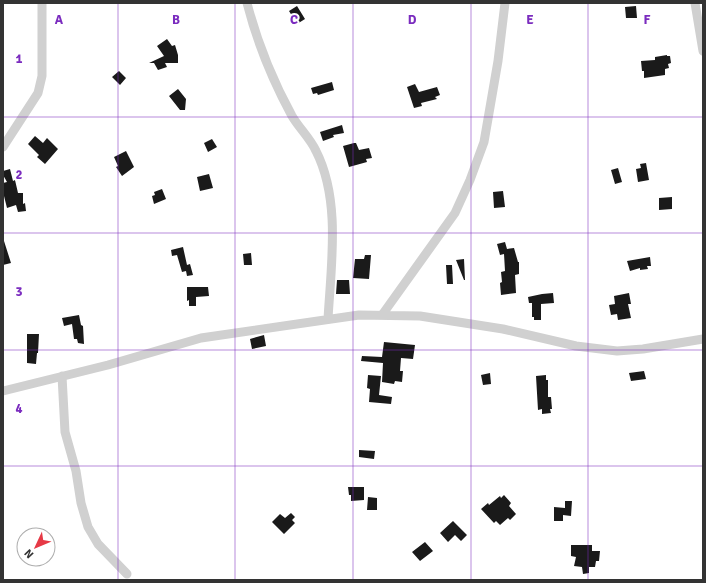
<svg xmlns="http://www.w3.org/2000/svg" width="706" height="583" font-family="Signika,sans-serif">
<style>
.building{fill:#1a1a1a}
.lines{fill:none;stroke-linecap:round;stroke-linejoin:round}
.street{stroke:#d0d0d0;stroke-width:9}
.grid{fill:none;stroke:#7b2cbf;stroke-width:1;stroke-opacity:0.55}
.grid-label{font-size:13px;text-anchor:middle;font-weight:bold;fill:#7b2cbf;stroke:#fff;stroke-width:4;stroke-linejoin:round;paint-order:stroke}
</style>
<rect width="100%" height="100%" fill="#fff"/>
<!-- building -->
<path class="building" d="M297,6L305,19L297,24L289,11Z
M636,6L637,18H626L625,7Z
M167,39L172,46L175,45L178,55V63H165L167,67L158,70L154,63H149L164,56L157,46Z
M667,55V56H670L671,63L668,64L669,68L665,69V75L644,78V71H642L641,61L655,60V57Z
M119,71L126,78L120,85L112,77Z
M332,82L334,90L318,95L317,93L313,94L311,88Z
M415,84L419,92L437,87L440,95L435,97L437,99L421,103L422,106L414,108L407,87Z
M178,89L186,99L185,110H180L169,96Z
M342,125L344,133L333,135L334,137L323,141L320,132Z
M35,136L43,143L47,138L58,149L45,164L37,157L39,155L28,144Z
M212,139L217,147L208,152L204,143Z
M354,143H356L359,150L369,148L372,158L366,159L367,162L349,167L343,146Z
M126,151L134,167L122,176L116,167L118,166L114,157Z
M646,163L649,180L638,182L636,169L641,168L640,164Z
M618,168L622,182L615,184L611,170Z
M10,169L13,181L15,180L18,193H23V204L25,203L26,211L18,212L16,205L7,208L3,192V183L7,182L3,175V171Z
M209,174L213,188L200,191L197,177Z
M162,189L166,199L154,204L152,196L155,195L154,192Z
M503,191L505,207L494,208L493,192Z
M672,197V209L659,210V198Z
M3,241H4L11,263L3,265Z
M505,242L507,249L514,248L518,262H519V274L515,275L516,293L501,295L500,283L502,282L501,272L505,271L504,254L500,255L497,244Z
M183,247L187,265L190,264L193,275L187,276L186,271L182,272L177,255L172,256L171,250Z
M251,253L252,265H244L243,254Z
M365,255H371L369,279L353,278L355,259H364Z
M650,257L651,266H647L648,269L640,270V268L630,271L627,261Z
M464,259L465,280H464L456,260Z
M446,265H452L453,284H447Z
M337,280H349L350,294H336Z
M187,287H208L209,296L196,297V306H189V300L187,301Z
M553,293L554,303L541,304V320H534V317H532V303H529L528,297L542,294Z
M629,293L631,304H628L631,318L618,320L617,314L611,315L609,305L615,304L614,296Z
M79,315L81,325L83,326L84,344L78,343L77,339H74L72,324L64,326L62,318Z
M27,334H39L38,353H37L36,364L27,363Z
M264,335L266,346L252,349L250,339Z
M384,342L415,345L413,359L401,358L400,371H403L402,382L395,381L394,384L382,382L383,363L361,361L362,356L382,357Z
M644,371L646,379L631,381L629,373Z
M490,373L491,384L483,385L481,375Z
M368,375L381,376L379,395L392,397L391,404L369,402L370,389L367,388Z
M546,375V380H548V397H551L552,409H550L551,413L542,414V409L538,410L536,376Z
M359,450L375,451L374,459L359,457Z
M348,487H364V500L351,501V495H349Z
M504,495L511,503L509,506L516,514L510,520L508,518L500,525L496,521L494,523L481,509L488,503L489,505L500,496L501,498Z
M368,497L377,498V510H367Z
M565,501H572L571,516L563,515V521H554V507L565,508Z
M291,513L295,517L292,520L295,523L284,534L272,522L280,514L285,518Z
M453,521L467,535L461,541L455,535L448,542L440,533Z
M425,542L433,551L420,561L412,552Z
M571,545H592V551H600L599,561H596L595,567H589V573L583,574L582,567L574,566L576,557L571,556Z"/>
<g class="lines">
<!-- street -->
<path class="street" d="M247,3C257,42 273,81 292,116C299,128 310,138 316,151C341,200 331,265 328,319
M695,3L703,51
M3,147L38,93L42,76V3
M382,315L455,213L470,180L484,142L498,61L505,3
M62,376L65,432L76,471L81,503L88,527L98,544L127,574
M3,391L108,365L201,338L359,315L420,316L503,329L576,346L617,351L643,349L703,339"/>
</g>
<!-- grid -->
<path class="grid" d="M118,3V580M235,3V580M353,3V580M471,3V580M588,3V580M3,117H703M3,233H703M3,350H703M3,466H703"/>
<g class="grid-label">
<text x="59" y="24">A</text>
<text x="176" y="24">B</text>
<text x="294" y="24">C</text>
<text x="412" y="24">D</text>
<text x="530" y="24">E</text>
<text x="647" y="24">F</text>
<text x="19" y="63">1</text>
<text x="19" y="179">2</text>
<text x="19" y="296">3</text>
<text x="19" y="413">4</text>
</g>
<!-- border -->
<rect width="706" height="583" fill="none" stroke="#333333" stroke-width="8"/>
<!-- north arrow -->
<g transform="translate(36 547) rotate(226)"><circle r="19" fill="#ffffff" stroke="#adadad"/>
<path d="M0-3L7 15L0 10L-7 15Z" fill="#e63946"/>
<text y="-6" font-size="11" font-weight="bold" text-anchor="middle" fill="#333333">N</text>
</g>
</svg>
